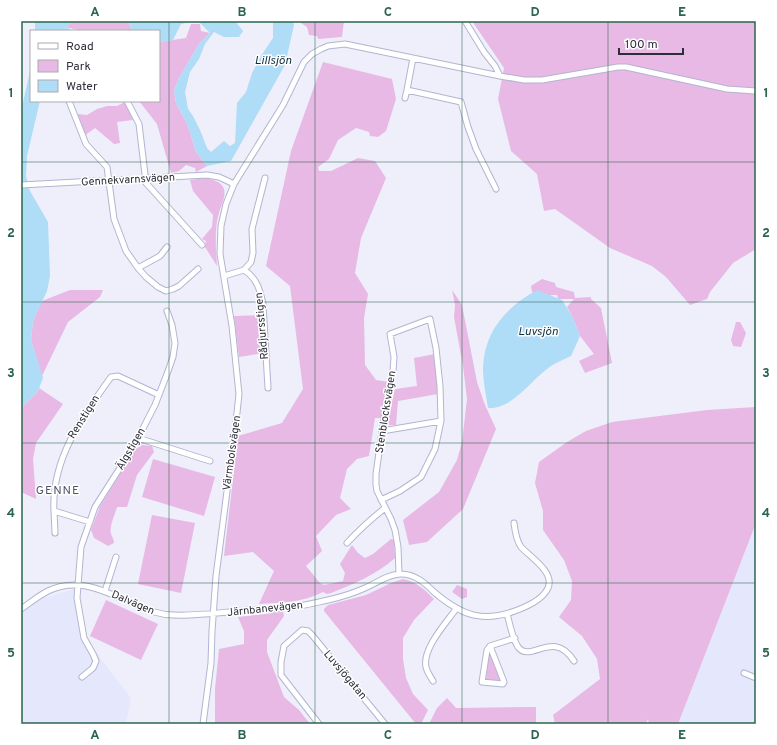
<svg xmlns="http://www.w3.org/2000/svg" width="777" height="745" font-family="Overpass,sans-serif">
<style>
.built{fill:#e5e7fd}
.green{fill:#e7b9e4}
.water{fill:#afdcf7}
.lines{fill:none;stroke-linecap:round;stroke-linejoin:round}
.minor-casing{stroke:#b2b5d0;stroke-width:7}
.minor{stroke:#fff;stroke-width:5}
.grid{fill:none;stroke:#2b654e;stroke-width:1;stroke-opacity:0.55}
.labels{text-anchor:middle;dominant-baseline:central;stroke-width:3;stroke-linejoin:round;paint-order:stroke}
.street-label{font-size:11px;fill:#2d2e39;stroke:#fff}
.water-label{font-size:12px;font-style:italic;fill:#0a2e40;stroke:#fff}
.neighbourhood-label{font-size:12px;letter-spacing:1px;fill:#52546c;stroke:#fff}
.neatline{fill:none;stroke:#2b654e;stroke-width:1.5}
.grid-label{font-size:13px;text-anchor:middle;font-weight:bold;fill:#2b654e}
</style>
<rect width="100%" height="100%" fill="#eeeffb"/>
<!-- built -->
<path class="built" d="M756,523V724H678Z
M74,589L87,638L100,658L131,698L126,724H21V612L41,599Z"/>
<!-- green -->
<path class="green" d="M72,21H127L133,31H80C75,28 70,29 66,27Z
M298,21H344L342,37L318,39L317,36L309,35L307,27Z
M472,21H756V249L733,263L710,292L707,299L690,305L666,277L652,266L610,248L555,209L544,211L537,174L511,151L498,99L504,68Z
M191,24H200L201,31L210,33L199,44L179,78L174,91L176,103L188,126L196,152L207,166L196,172L195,168L186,165L179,171L171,173L157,124L139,101H159V42L186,38Z
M323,62L392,79L396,99L386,131L378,137L370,136L369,132L356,128L338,140L329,159L318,167L319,171H331L358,158L375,161L386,178L361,238L355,273L368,294L364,318L365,365L376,380L389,382L382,418H375L369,456L357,459L347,469L340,498L351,509L336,515L316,536L322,551L306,566L320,583L324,585L343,581L345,573L340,564L352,545L358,553L365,558L373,554L391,539L394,540L395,558C377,574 354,584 331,593L327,594L323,592C304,602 281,603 259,604L274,571L253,552L224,556L238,436L282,423L303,389L290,286L266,266L291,151Z
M125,102L133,120L117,122L120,143L114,144L95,128L84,136L77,114L87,115L97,109L107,106H117Z
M206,178C213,180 221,181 224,189C226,197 221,205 219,213C214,229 216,249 217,266L205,247L206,241L202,239L212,227L213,215L193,191L190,180Z
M542,279L555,283L556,287L574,292L575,298L591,297V299L601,308L612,363L585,373L579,361L594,354L580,336L572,316L567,307L574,299H558L557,295C546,295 543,297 532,292L531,286Z
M70,290H103L100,297L68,322L42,376L31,340L33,321L42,301Z
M452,290L462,305L477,382L485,405L496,429L463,509L427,542L409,545L403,520L439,492L457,460L462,442L467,399L463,366L454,317L455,305Z
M260,315L263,353L239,357L234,316Z
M736,322H740L746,333L741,347L733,346L731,340Z
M435,354L438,394L398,401L396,425H387L395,389L417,386L414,358Z
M39,388L63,404L36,443L33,459L36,499L21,492V408L38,391Z
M756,407V523L678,724H649L648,719L646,724H555L553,715L600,679L597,659L582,636L559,617L571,600L572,581L564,560L543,530V511L535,483L539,462L567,442L586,431L612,422L707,410Z
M142,445L152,446L154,452L137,475L127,507H117C115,515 109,526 111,534C112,537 114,539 114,543L108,546L94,538L91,530L100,506L136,449Z
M153,459L215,477L204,516L142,497Z
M152,515L195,523L181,593L138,584Z
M403,579C417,582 424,589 434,599L414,620L403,638V659L406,678L413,694L428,710L421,724H416L324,611V609L328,605L366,595L391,583Z
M457,585L467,589V597L462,599L452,592Z
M106,600L158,624L141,660L90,636Z
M283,612L284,616L267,640V652L284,697L299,710L310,724H215V689L219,649L244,644V631L238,617Z
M489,652L500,680L499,682L486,680Z
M447,698L456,708L536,707V724H429L437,708Z"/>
<!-- water -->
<path class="water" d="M35,21H72L66,27L70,29L69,31H35Z
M127,21H195L181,24L173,40L159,42V31H133Z
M198,21H235L243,31L239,37H224L214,32L205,44L199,59L190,72L185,92L188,109L193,116L200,130L207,148L211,152L224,141L230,146L235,143L237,103L246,92L252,73L261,56L273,38V21H293L294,25L285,65L231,161L207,166L196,152L188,126L176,103L174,91L179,78L199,44L210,33Z
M31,67V101H40L27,156L26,176L30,191L48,222L50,276L47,291L33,321L31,340L43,378L38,391L21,408V111Z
M537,290L562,300L572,316L580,336L571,356C565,359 557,362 551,366C531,379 514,409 488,408C486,395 483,381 483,368C484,332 506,307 537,290Z"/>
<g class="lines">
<defs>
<path id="minor" d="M465,21L484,52L495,66L500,76
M413,58L407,90L461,102L468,127L476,149L496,189
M405,98L407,90
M69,101L86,144L107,167L114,219L126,251L138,268L146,277L158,287L166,291L173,289L179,286L198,269
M127,101L139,124L146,183L202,245
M21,185L207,175L219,177L234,184
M138,268L160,256L167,247
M244,270C257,278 260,290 263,304L268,388
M224,276L244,270L251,262L253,253L252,229L265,178
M382,431L441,421
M138,438L210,461
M381,500L400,491L421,477L435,449L441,421L440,386L436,348L430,319L390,334L394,357L393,371L382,431L376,474V485L377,491L391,519L395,530L398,547L399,574
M54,511L55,533
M90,522L54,511C51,460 82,417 111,377L118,376L159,395
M347,543C359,530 371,519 385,508
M105,591L116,557
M21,609C30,603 38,596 48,591C79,576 106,592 134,604C147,610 159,615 174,615C196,616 217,613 239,611C254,609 269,610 284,608C299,607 314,603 328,600C341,597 354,593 365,588C377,583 388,574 401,574C415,574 425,583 434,592C462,616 484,624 520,609C530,605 543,599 548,588C555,572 530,557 521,547C516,540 515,531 514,523
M507,614C510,624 512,638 518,647C531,664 553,628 574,661
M490,646L504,682L503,684L482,682L487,650L490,646L515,638
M744,673L756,678
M82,677L93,668L96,661L93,654L84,638L77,598L81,547L95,507L134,446L155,405L167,374L173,357L175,343L172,325L167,311
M433,681C430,676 427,672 426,667C422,649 446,623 456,609
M203,724L211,663L212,631L216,576L236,422L239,394L232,326L220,254L221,226L226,204L234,184L283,105L304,62L312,54L321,49L328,46L345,44L500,76L524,80H542L618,67H626L727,89L756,91
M319,724L281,675V662L284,646L302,630L308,631L312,635L385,724"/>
</defs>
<!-- minor casing -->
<use href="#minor" class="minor-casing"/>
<!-- minor -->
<use href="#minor" class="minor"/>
</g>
<!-- grid -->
<path class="grid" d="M169,21V724M315,21V724M462,21V724M608,21V724M21,162H756M21,302H756M21,443H756M21,583H756"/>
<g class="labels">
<!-- street labels -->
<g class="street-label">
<text transform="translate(128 180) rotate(-3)">Gennekvarnsvägen</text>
<text transform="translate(262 326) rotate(-95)">Rådjursstigen</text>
<text transform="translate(386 412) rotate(-81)">Stenblocksvägen</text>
<text transform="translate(84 417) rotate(-58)">Renstigen</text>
<text transform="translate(131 449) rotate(-60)">Älgstigen</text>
<text transform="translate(232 453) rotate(-82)">Värmbolsvägen</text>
<text transform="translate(133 603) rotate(23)">Dalvägen</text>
<text transform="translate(265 609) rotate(-6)">Järnbanevägen</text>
<text transform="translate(345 675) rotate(50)">Luvsjögatan</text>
</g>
<!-- water labels -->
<g class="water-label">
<text x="273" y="61">Lillsjön</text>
<text x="538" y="332">Luvsjön</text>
</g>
<!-- neighbourhood labels -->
<g class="neighbourhood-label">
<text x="58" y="491">GENNE</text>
</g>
</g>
<!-- border -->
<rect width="777" height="745" fill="none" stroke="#ffffff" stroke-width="44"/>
<!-- legend -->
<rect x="30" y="30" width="130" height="72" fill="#ffffff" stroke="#ababb0"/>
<rect x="38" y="43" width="20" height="6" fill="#ffffff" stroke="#ababb0"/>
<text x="66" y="50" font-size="12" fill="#2d2e39">Road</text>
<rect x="38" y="60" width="20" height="12" fill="#e7b9e4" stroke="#ababb0"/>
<text x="66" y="70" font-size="12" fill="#2d2e39">Park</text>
<rect x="38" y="80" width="20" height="12" fill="#afdcf7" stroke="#ababb0"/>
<text x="66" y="90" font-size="12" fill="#2d2e39">Water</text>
<!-- scale -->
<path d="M619 48v6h64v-6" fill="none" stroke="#2d2e39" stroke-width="2"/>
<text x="625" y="48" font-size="12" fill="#2d2e39" stroke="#ffffff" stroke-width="3" paint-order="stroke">100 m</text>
<rect x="22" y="22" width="733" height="701" class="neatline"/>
<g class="grid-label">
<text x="95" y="16">A</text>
<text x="242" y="16">B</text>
<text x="388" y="16">C</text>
<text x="535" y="16">D</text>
<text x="682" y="16">E</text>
<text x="11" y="97">1</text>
<text x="766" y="97">1</text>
<text x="11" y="237">2</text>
<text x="766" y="237">2</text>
<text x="11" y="377">3</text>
<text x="766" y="377">3</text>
<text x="11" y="517">4</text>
<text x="766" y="517">4</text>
<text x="11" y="657">5</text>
<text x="766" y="657">5</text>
<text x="95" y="739">A</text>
<text x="242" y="739">B</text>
<text x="388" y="739">C</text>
<text x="535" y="739">D</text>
<text x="682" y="739">E</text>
</g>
</svg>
